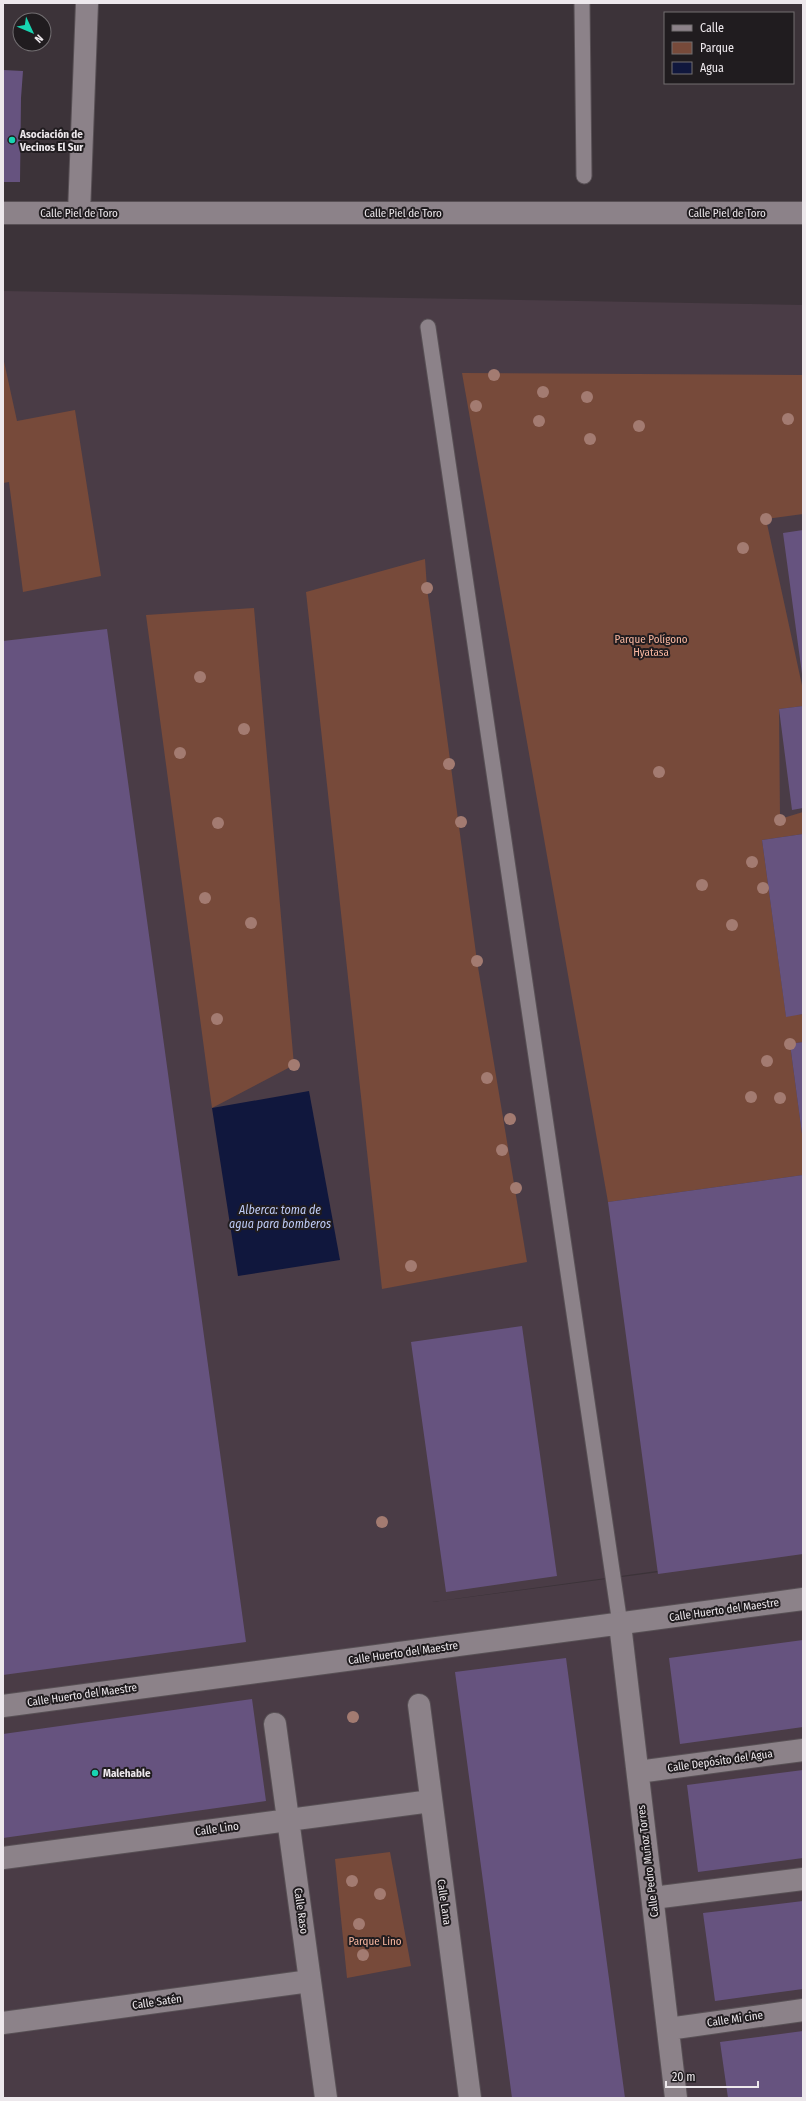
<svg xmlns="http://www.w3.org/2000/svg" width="806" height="2101" font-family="'Fira Sans Condensed',sans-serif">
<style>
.built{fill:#4a3c46}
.green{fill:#774a3a}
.water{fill:#10173d}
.building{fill:#66537f}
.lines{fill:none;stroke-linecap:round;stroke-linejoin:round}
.service-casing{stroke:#585055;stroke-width:17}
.minor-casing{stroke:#585055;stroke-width:24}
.service{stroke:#8c8289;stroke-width:15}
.minor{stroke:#8c8289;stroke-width:22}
.tree{fill:#a37b71}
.poi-dot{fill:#18d5b2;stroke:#201c1f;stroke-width:1.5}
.labels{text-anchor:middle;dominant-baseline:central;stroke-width:4;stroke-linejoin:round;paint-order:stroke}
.poi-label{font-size:11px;font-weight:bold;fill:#ede8ec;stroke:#201c1f;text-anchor:start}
.street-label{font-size:11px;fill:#ede8ec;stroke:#201c1f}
.park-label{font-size:11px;fill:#f7b69f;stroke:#201c1f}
.water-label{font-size:12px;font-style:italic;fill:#becbf6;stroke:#201c1f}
</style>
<rect width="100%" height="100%" fill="#3c3339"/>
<!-- built -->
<path class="built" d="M3,291L803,305V1551L432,1602L803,1553V2098H3Z"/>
<!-- green -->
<path class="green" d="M3,357L17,421L75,410L101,576L23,592L9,482L3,483Z
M462,373L803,375V514L766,519L803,690V706L779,709L780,819L803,812V834L762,840L786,1016L803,1014V1042L790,1044L803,1141V1175L608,1202Z
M425,559L427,588L477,961L527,1262L382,1289L306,592Z
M254,608L294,1065L212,1108L146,615Z
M390,1852L411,1966L347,1978L335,1859Z"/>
<!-- water -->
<path class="water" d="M309,1091L340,1260L238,1276L212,1108Z"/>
<!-- building -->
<path class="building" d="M3,70L23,71L21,98L20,182H3Z
M803,530V674H802L783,533Z
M107,629L246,1642L3,1675V641Z
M803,706V808L792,810L779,709Z
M803,834V1014L786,1017L762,840Z
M803,1042V1134H802L790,1044Z
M803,1175V1554L658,1574L608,1202Z
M522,1326L557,1576L446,1592L411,1342Z
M803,1640V1727L680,1744L669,1658Z
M566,1658L625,2098H512L455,1672Z
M252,1699L266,1801L3,1838V1734Z
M803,1770V1858L698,1872L687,1785Z
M803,1901V1989L715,2001L703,1913Z
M803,2031V2098H728L720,2042Z"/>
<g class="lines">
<defs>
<path id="service" d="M582,3L584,176
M428,327L620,1624"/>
<path id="minor" d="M3,213H803
M79,213L87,3
M620,1624L676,2098
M419,1705L470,2098
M3,1706L803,1599
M275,1724L326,2098
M638,1772L803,1750
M3,1858L431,1801
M653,1898L803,1879
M3,2023L310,1981
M668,2029L803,2010"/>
</defs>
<!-- service casing -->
<use href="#service" class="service-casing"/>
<!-- minor casing -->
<use href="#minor" class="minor-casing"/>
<!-- service -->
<use href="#service" class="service"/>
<!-- minor -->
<use href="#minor" class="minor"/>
</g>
<!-- trees -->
<g class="tree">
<circle cx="494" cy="375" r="6"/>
<circle cx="543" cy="392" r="6"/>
<circle cx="587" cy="397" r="6"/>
<circle cx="476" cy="406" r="6"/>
<circle cx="788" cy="419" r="6"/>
<circle cx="539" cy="421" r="6"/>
<circle cx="639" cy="426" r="6"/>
<circle cx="590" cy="439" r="6"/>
<circle cx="766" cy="519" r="6"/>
<circle cx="743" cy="548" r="6"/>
<circle cx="427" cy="588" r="6"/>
<circle cx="200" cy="677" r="6"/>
<circle cx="244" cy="729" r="6"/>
<circle cx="180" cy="753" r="6"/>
<circle cx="449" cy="764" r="6"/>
<circle cx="659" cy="772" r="6"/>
<circle cx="780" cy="820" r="6"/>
<circle cx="461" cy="822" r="6"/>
<circle cx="218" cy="823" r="6"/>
<circle cx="752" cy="862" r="6"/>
<circle cx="702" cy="885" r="6"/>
<circle cx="763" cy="888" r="6"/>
<circle cx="205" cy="898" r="6"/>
<circle cx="251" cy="923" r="6"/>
<circle cx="732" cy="925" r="6"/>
<circle cx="477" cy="961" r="6"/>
<circle cx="217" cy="1019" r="6"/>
<circle cx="790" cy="1044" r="6"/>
<circle cx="767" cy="1061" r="6"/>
<circle cx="294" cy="1065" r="6"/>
<circle cx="487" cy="1078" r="6"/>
<circle cx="751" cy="1097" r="6"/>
<circle cx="780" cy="1098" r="6"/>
<circle cx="510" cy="1119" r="6"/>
<circle cx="502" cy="1150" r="6"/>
<circle cx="516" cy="1188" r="6"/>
<circle cx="411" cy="1266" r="6"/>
<circle cx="382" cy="1522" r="6"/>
<circle cx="353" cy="1717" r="6"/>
<circle cx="352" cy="1881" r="6"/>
<circle cx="380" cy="1894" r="6"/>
<circle cx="359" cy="1924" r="6"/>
<circle cx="363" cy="1955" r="6"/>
</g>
<!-- markers -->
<g class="poi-dot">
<circle cx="12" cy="140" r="4"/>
<circle cx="95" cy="1773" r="4"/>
</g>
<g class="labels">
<!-- poi labels -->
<g class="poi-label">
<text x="20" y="134">Asociación de<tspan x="20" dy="13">Vecinos El Sur</tspan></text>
<text x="103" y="1773">Malehable</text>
</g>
<!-- street labels -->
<g class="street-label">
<text x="79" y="213">Calle Piel de Toro</text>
<text x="403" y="213">Calle Piel de Toro</text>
<text x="727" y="213">Calle Piel de Toro</text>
<text transform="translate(724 1610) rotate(-8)">Calle Huerto del Maestre</text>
<text transform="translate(403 1653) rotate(-8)">Calle Huerto del Maestre</text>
<text transform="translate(82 1695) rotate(-8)">Calle Huerto del Maestre</text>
<text transform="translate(720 1761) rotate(-8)">Calle Depósito del Agua</text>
<text transform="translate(217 1829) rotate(-8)">Calle Lino</text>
<text transform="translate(648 1861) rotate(-97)">Calle Pedro Muñoz Torres</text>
<text transform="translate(444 1902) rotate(82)">Calle Lana</text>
<text transform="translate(301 1911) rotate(82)">Calle Raso</text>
<text transform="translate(157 2002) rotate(-8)">Calle Satén</text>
<text transform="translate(735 2019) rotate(-8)">Calle Mi cine</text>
</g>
<!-- park labels -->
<g class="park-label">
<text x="651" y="639">Parque Polígono<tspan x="651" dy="13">Hyatasa</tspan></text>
<text x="375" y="1941">Parque Lino</text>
</g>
<!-- water labels -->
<g class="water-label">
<text x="280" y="1210">Alberca: toma de<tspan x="280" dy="14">agua para bomberos</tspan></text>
</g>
</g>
<!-- border -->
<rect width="806" height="2101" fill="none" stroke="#ede8ec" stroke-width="8"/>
<!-- legend -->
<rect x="664" y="12" width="130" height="72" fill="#201c1f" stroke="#726e71"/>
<rect x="672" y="25" width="20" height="6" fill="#8c8289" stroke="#726e71"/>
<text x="700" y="32" font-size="12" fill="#ede8ec">Calle</text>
<rect x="672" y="42" width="20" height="12" fill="#774a3a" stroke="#726e71"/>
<text x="700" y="52" font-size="12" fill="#ede8ec">Parque</text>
<rect x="672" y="62" width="20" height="12" fill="#10173d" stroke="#726e71"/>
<text x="700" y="72" font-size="12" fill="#ede8ec">Agua</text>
<!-- north arrow -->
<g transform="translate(32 32) rotate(134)"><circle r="19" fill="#201c1f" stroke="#726e71"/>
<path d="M0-3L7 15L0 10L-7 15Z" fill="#18d5b2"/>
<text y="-6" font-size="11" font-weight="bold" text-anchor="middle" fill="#ede8ec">N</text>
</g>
<!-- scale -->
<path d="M666 2081v6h92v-6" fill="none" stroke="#ede8ec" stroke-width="2"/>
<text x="672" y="2081" font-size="12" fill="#ede8ec" stroke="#201c1f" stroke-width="3" paint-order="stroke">20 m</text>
</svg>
